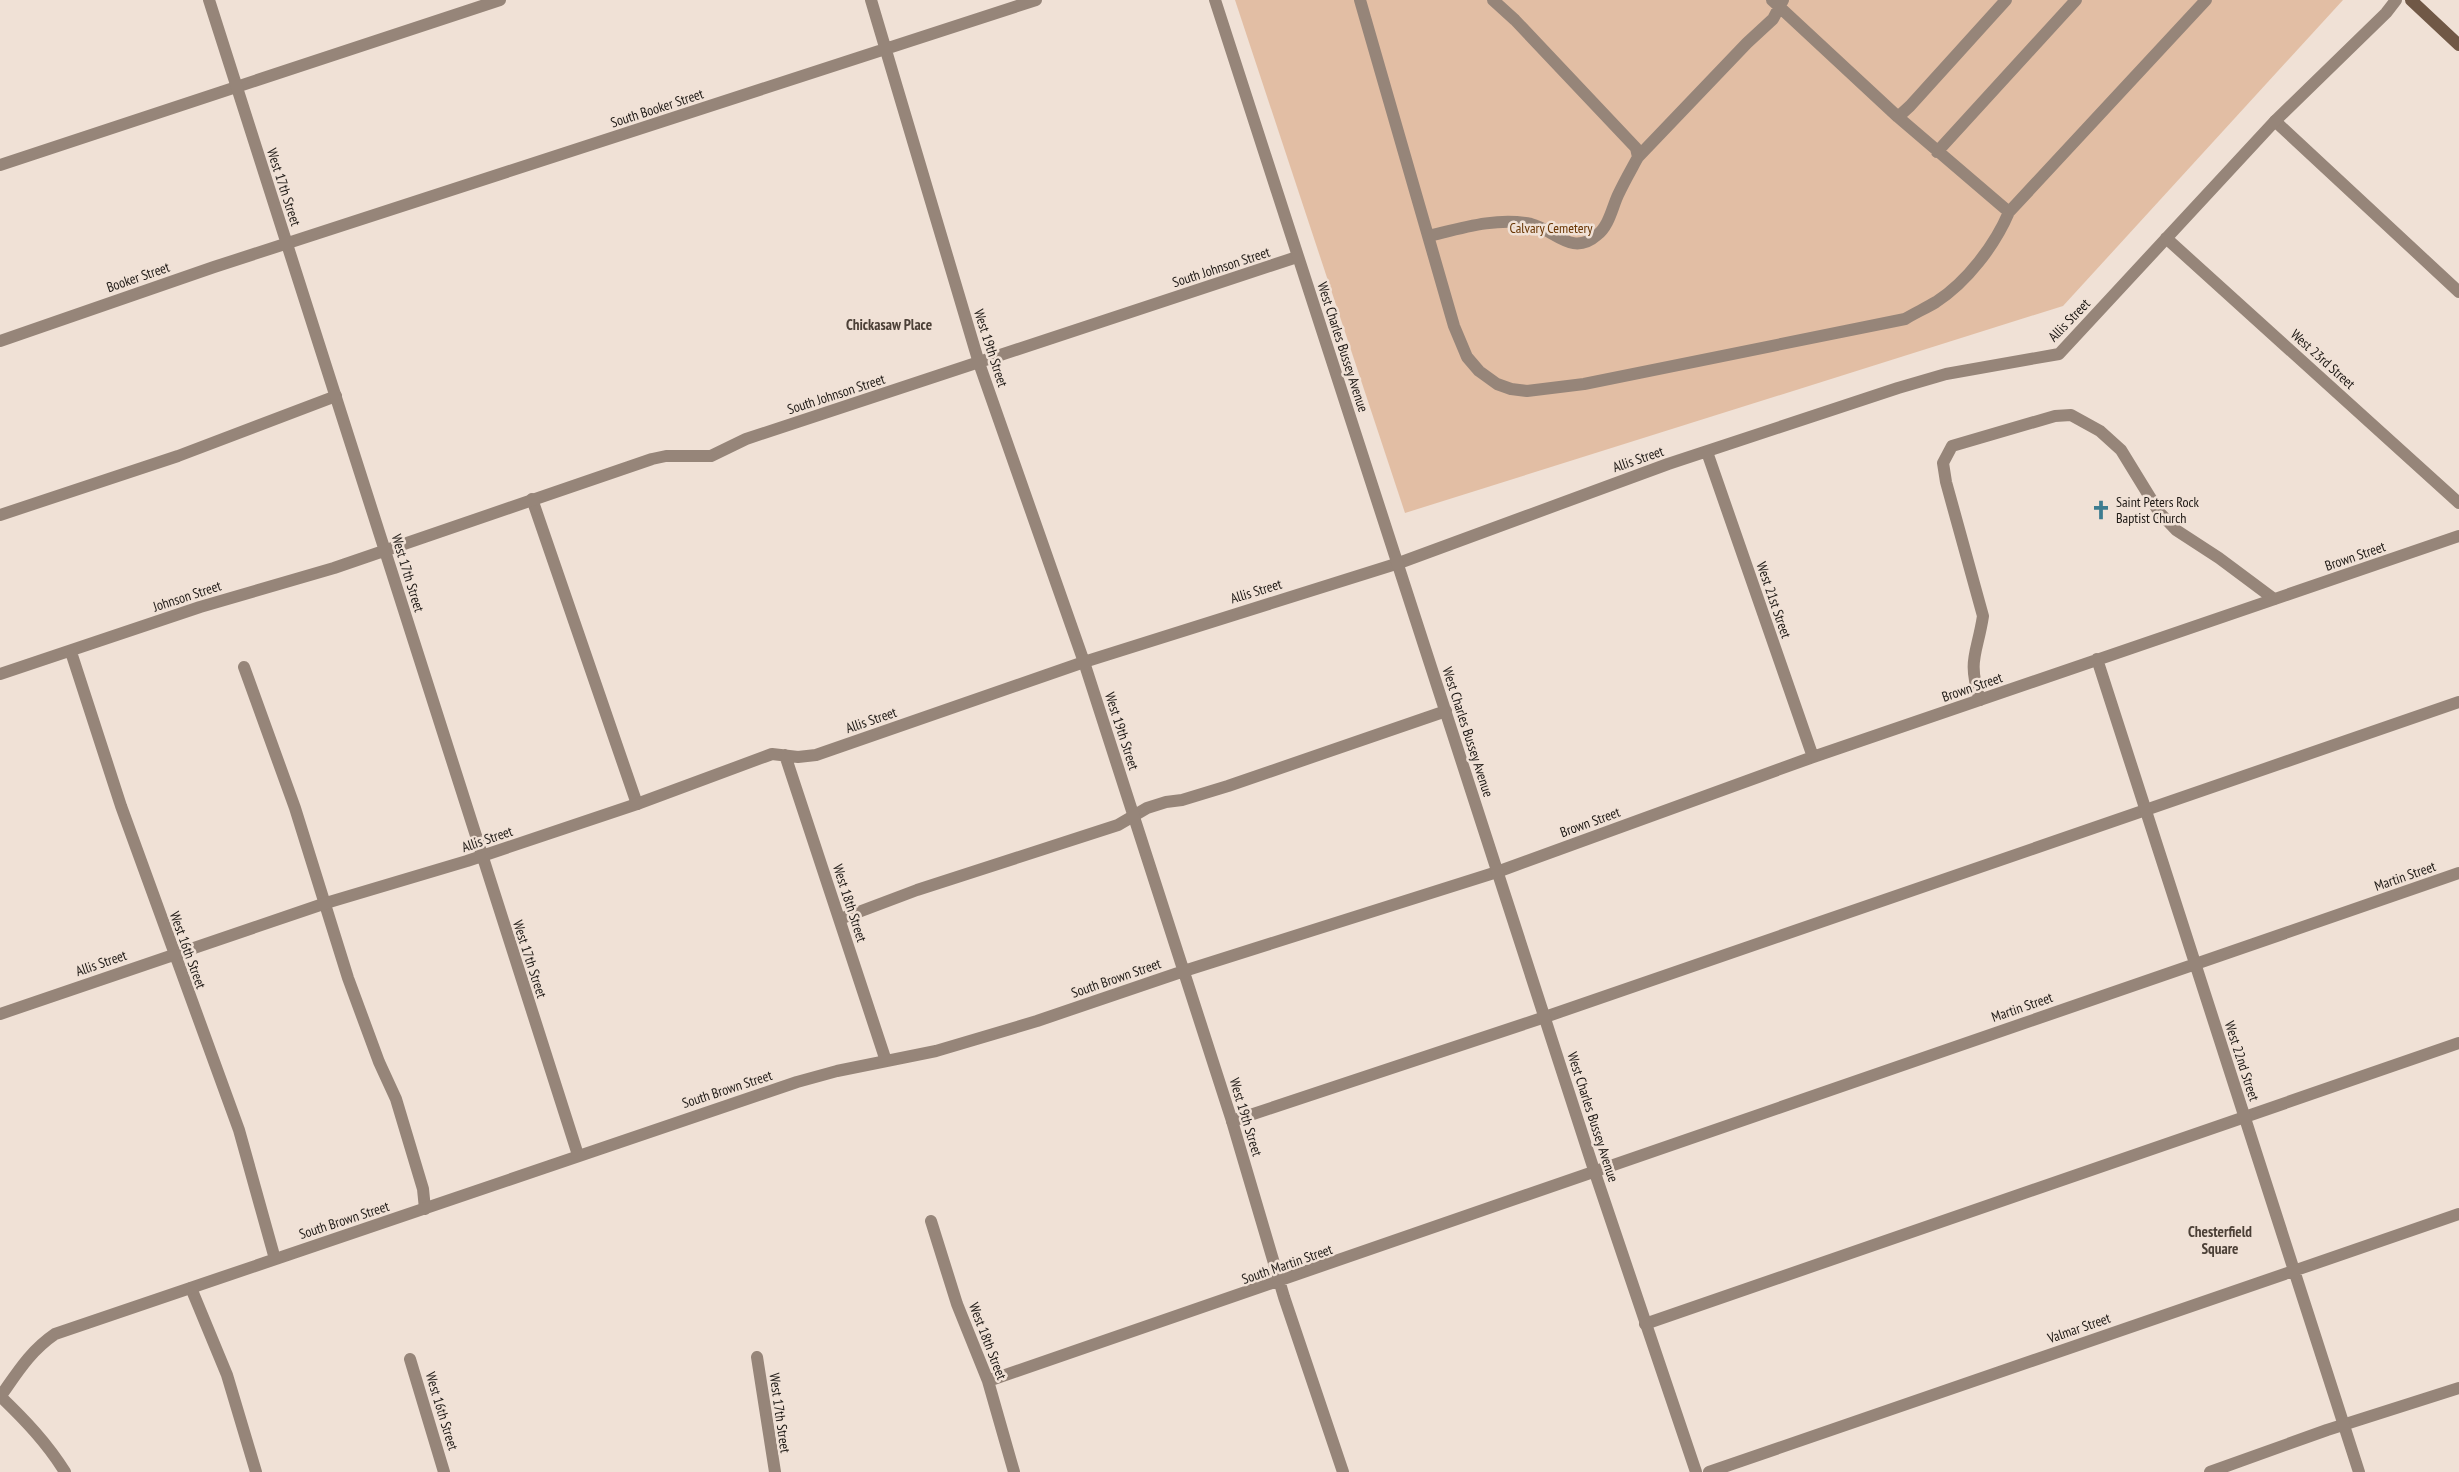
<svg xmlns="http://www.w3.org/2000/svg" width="2459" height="1472" font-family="'PT Sans Narrow',sans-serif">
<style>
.green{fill:#e2bea4}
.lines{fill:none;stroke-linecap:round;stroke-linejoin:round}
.service{stroke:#968579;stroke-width:12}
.minor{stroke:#968579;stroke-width:12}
.tertiary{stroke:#968579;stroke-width:12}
.secondary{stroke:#705846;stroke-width:12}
.labels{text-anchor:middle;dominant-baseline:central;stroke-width:5;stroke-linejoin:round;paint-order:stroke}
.street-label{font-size:14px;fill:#1e1915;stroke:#f0e1d6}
.park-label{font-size:14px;fill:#683503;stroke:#f0e1d6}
.poi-label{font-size:14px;fill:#1e1915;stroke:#f0e1d6;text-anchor:start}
.neighbourhood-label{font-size:15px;font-weight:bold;fill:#4c4037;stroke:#f0e1d6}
</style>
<rect width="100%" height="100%" fill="#f0e1d6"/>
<!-- green -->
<path class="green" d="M1235,0H2343L2063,306L1405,513Z"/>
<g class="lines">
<!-- service -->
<path class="service" d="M1360,0L1454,326L1467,357L1479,371L1497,384L1511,389L1527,391L1584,384L1905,319C1915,313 1926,308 1936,302C1967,282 1995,245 2009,212L2206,0
M1772,0L1898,117L2009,212
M1898,117L1910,106L2006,0
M2275,121L2459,292
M1937,152L2076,0
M1638,157L1747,43L1773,19L1783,0
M0,165L500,0
M1429,236C1462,228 1497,217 1531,224C1555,230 1572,257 1597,235C1609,226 1612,208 1618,195C1624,182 1631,170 1638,157L1636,148L1515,20L1493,0
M532,499L637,804
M0,515L178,456L336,396
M244,667L295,808L348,978L379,1062L396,1099L423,1189L425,1209
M1980,700C1967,659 1977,655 1983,616L1946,482L1943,463L1952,446L2055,416L2071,415L2100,431L2121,450L2159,512L2176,530L2219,558L2274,599
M840,919L917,890L1118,825L1147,808L1166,802L1182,800L1228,786L1446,711
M1232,1121L1545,1017L2459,702
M191,1288L227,1375L256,1472
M1645,1324L2459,1043
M2210,1472L2327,1430L2459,1388"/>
<!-- minor -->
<path class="minor" d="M209,0L578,1155
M871,0L979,363L1084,662L1232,1121L1284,1297L1343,1472
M2166,238L2459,503
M0,341L214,267L1036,0
M1707,452L1813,757
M71,652L121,806L239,1130L275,1259
M2097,659L2359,1472
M0,674L200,607L334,568L652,459L666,456H711L746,439L1297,257
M785,755L886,1061
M0,1014L326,903L467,861L637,804L772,754L798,757L816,755L1084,662L1399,563L1668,464L1898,388L1946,374L2059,354L2275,121L2386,13L2396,0
M931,1221L957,1304L988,1381L1014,1472
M757,1357L775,1472
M410,1359L444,1472
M988,1381L2459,873
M0,1396C25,1420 47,1443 65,1472
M0,1397C17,1373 30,1351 55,1334L797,1082L837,1071L936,1051L1037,1021L1184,971L1497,872L1813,757L2459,536
M1709,1472L2459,1214"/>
<!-- tertiary -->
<path class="tertiary" d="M1215,0L1594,1170L1696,1472"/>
<!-- secondary -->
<path class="secondary" d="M2411,0L2459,45"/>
</g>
<!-- icons -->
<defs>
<symbol id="church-bare" viewBox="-9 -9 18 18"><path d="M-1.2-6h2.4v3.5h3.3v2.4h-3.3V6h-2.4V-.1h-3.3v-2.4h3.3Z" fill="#3d7c90" stroke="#f0e1d6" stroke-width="2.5" paint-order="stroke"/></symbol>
</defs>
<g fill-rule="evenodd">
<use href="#church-bare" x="2087" y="496" width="28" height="28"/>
</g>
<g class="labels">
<!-- street labels -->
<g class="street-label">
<text transform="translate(657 108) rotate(-18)">South Booker Street</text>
<text transform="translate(284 187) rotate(72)">West 17th Street</text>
<text transform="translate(1221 267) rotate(-18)">South Johnson Street</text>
<text transform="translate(138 277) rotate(-19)">Booker Street</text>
<text transform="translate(2069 320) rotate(-46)">Allis Street</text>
<text transform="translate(1343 347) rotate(72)">West Charles Bussey Avenue</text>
<text transform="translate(991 348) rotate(72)">West 19th Street</text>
<text transform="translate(2323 359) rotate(42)">West 23rd Street</text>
<text transform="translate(836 394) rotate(-18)">South Johnson Street</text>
<text transform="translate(1638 459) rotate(-19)">Allis Street</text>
<text transform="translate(2355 556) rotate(-19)">Brown Street</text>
<text transform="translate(408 573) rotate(73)">West 17th Street</text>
<text transform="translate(1256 591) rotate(-17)">Allis Street</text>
<text transform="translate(187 596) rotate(-18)">Johnson Street</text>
<text transform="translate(1774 600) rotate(71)">West 21st Street</text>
<text transform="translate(1972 687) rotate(-19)">Brown Street</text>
<text transform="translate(871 720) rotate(-19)">Allis Street</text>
<text transform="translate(1122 731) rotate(72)">West 19th Street</text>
<text transform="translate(1468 732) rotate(72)">West Charles Bussey Avenue</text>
<text transform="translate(1590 822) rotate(-20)">Brown Street</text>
<text transform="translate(487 839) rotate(-19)">Allis Street</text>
<text transform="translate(2405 876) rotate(-19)">Martin Street</text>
<text transform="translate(850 903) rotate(72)">West 18th Street</text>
<text transform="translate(188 950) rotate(70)">West 16th Street</text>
<text transform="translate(530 959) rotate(72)">West 17th Street</text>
<text transform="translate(101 963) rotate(-19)">Allis Street</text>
<text transform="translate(1116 978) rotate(-19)">South Brown Street</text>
<text transform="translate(2022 1007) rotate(-19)">Martin Street</text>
<text transform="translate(2242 1061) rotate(72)">West 22nd Street</text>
<text transform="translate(727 1089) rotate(-18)">South Brown Street</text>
<text transform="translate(1246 1117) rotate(73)">West 19th Street</text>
<text transform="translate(1593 1117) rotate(72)">West Charles Bussey Avenue</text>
<text transform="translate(344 1220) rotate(-18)">South Brown Street</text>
<text transform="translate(1287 1264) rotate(-19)">South Martin Street</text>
<text transform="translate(2079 1328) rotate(-19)">Valmar Street</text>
<text transform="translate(988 1341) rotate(69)">West 18th Street</text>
<text transform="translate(442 1411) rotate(73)">West 16th Street</text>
<text transform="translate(780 1413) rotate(82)">West 17th Street</text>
</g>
<!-- park labels -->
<g class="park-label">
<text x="1551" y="228">Calvary Cemetery</text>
</g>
<!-- poi labels -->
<g class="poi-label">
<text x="2116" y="502">Saint Peters Rock<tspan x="2116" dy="16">Baptist Church</tspan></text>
</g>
<!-- neighbourhood labels -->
<g class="neighbourhood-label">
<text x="889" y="324">Chickasaw Place</text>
<text x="2220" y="1231">Chesterfield<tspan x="2220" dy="17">Square</tspan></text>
</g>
</g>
</svg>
